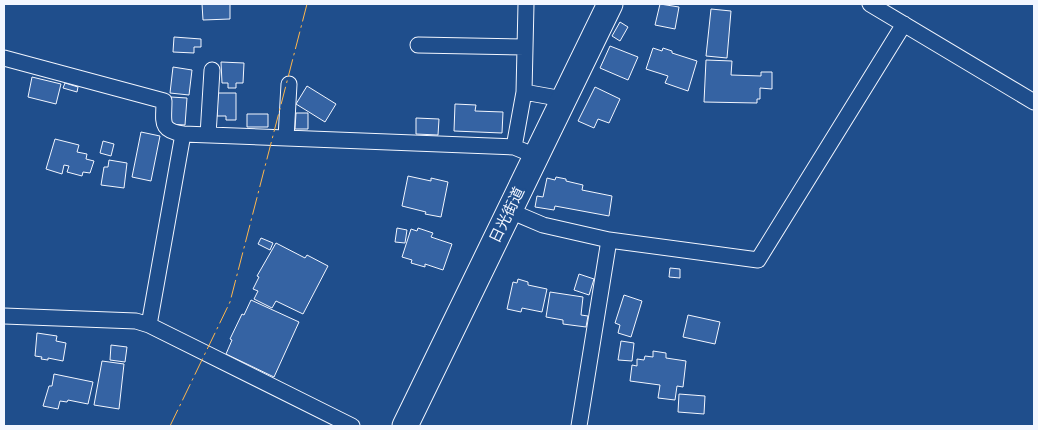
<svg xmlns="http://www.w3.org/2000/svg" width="1038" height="430" font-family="'Roboto Serif','Noto Sans JP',serif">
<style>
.building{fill:#3563a3;stroke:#f2f6ff}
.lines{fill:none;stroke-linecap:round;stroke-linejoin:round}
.minor-casing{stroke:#f2f6ff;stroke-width:17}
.trunk-casing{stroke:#f2f6ff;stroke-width:27}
.minor{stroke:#1f4e8c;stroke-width:15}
.trunk{stroke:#1f4e8c;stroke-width:25}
.power{stroke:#ffb74d;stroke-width:1;stroke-dasharray:18 4 2.5 4;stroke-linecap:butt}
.labels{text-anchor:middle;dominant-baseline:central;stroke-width:4;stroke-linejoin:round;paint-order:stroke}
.street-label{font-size:15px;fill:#f2f6ff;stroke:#1f4e8c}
</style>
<rect width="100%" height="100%" fill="#1f4e8c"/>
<!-- building -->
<path class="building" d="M202,4H230V19L203,20Z
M660,4L679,7L675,29L655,25Z
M711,9L731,11L727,58L706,56Z
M620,22L628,27L620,41L612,36Z
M174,37L201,39V47H194V53L173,52Z
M610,46L638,57L628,80L600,68Z
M653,48L662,51L663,48L672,51V53L697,61L688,91L665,83L668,76L646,69Z
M706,60L732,61L731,75L761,76V72H772V89L760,88V99H757V103L704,102Z
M221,62L244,63L243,83H236V88H228V83H222Z
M173,67L192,70L189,95L170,93Z
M32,77L61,84L56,104L28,97Z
M65,83L78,87L77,92L63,88Z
M307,86L336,104L325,122L296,104Z
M595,87L620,99L609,123L598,119L594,128L578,121Z
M218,93H236V120H226V116H217Z
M171,97L187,98L185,125L169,124Z
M455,104L476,105L475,111L503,112L502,133L454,131Z
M296,113H308V129H295Z
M247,114H268V127H247Z
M416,118L439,119L438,135L416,134Z
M141,132L160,136L151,181L132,177Z
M55,139L79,145L77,152L87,154L86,159L94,161L90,173L83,172L82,176L67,172L69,166L64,165L62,174L46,169Z
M103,141L114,144L111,156L100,153Z
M109,160L127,163L124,188L101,185L104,167H108Z
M408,176L431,181V178L448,182L441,217L425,214L426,212L402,206Z
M556,177L566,179V181L583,185L582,190L612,196L609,216L555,206L554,210L535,207L537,196L543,197L547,178L555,180Z
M397,228L407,230L405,243L395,242Z
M418,228L433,233L431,237L452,244L443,270L425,264V267L411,263L412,260L402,257L411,229L417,231Z
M261,238L273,243L270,250L258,244Z
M276,243L305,258L307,255L328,266L303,314L276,301L272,308L254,299L258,291L253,289L259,277L257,276Z
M670,268L680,269V278L669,277Z
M579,274L594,279L589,295L574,290Z
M518,279L528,282V285L547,289L542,312L522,308L521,312L507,309L513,282L517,283Z
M550,292L583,297L581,315L588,316L586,327L563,324V320L546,317Z
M624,295L642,301L631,337L618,333L620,325L615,323Z
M251,300L299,322L274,377L226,354L232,340L230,339L242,314L244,315Z
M688,315L720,322L715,344L683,337Z
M37,333L57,336L56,341L66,343L63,361L48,358V360L41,359L42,357L35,356Z
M621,341L634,343L632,361L618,360Z
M111,345L127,347L125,362L110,360Z
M653,351L666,353V358L686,361L683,387L677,386L675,400L658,398L660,385L630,381L632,365L637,366V359L644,360L645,356L653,357Z
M102,361L124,364L119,409L94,405Z
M54,374L93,382L88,404L68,400L67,402L60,401L58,409L43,406L49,386H52Z
M679,394L705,396L704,414L678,412Z"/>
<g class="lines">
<defs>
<path id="minor" d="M526,4L524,92L563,99
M870,4L1034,102
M418,45L525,47
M4,58L164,101C164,122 159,130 183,134
M208,135L212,70
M286,138L289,84
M514,147L524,92
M510,211L543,225L609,240
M4,316L136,321L149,325L352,426
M149,325L183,134L514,147L536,156
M579,426L609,240L758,260L904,24"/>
<path id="trunk" d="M405,426L610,4"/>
</defs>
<!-- minor casing -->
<use href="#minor" class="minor-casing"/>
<!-- trunk casing -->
<use href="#trunk" class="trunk-casing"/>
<!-- minor -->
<use href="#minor" class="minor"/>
<!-- trunk -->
<use href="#trunk" class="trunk"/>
<!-- power -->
<path class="power" d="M170,426L230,302L307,4"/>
</g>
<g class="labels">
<!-- street labels -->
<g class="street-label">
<text transform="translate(507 215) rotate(-64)">日光街道</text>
</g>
</g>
<!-- border -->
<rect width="1038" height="430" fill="none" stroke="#f2f6ff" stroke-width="10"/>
</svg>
